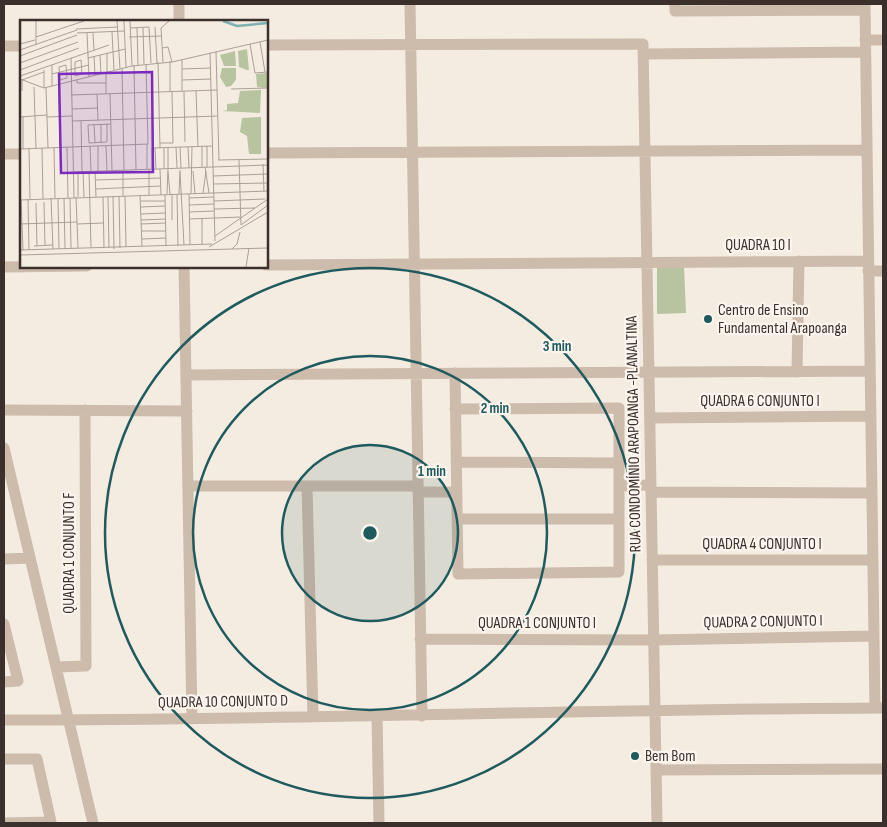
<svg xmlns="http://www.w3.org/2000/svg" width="887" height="827" font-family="'Sofia Sans Condensed',sans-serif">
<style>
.green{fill:#b8c4a0}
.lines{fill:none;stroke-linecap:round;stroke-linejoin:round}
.minor{stroke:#cdbbac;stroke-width:11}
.ring{fill:none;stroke:#1f5a5e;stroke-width:2.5}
.poi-dot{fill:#1f5a5e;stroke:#fbf5ee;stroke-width:2}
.labels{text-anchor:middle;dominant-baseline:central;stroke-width:4.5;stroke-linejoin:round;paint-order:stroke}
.street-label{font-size:16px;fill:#3b302b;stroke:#fbf5ee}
.poi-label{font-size:16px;fill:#3b302b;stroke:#fbf5ee;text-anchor:start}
.inset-river{fill:none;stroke:#7fb0b2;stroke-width:2.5}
.inset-road{fill:none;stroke:#aaa098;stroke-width:1}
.view{fill:#7b2cbf;fill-opacity:0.15;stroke:#7b2cbf;stroke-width:2.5}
.inset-edge{fill:none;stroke:#3b302b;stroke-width:2.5}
.centre{fill:#1f5a5e;stroke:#fbf5ee;stroke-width:2.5}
.ring-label{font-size:15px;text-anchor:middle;font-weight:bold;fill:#1f5a5e;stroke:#fbf5ee;stroke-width:4.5;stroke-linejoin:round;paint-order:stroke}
</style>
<rect width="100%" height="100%" fill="#f4ebe1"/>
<!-- green -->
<path class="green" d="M684,266L686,313L657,314V267Z"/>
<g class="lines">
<!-- minor -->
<path class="minor" d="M179,4V21
M410,4L422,716
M675,4V11L865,10
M865,4L875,708
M865,40H883
M266,45L643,44L657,823
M4,46H21
M643,54L865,52
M266,153L867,150
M4,154H21
M266,265L868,261
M184,266L192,719
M4,267L87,266
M868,271H883
M797,372L799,261
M455,373L458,574L619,572V408L455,409
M186,375L870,371
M4,410L187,411
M650,418L871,416
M4,448L93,823
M456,462L619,463
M188,486H418
M307,486L313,717
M619,486L651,485
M418,492H457
M651,492L872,493
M457,519H619
M4,559L30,558
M652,560H873
M4,624L18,681L4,682
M420,639L653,640L874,636
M56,667L86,666L85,410
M377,716L379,823
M4,720C297,720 590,709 883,708
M4,759H37L51,822L5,823
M656,770L883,769"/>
</g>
<!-- distance rings -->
<circle cx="370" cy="533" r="88" fill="#1f5a5e" fill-opacity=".12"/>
<g class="ring">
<circle cx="370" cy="533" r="88"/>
<circle cx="370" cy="533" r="177"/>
<circle cx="370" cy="533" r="265"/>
</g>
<!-- markers -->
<g class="poi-dot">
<circle cx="708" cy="319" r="5"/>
<circle cx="635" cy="756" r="5"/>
</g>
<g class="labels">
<!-- street labels -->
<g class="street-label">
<text x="758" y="245">QUADRA 10 I</text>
<text x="760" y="401">QUADRA 6 CONJUNTO I</text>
<text transform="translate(634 434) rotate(-91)">RUA CONDOMÍNIO ARAPOANGA -PLANALTINA</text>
<text x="762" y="544">QUADRA 4 CONJUNTO I</text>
<text transform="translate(69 553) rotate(-90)">QUADRA 1 CONJUNTO F</text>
<text transform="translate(763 622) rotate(-1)">QUADRA 2 CONJUNTO I</text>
<text x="537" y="623">QUADRA 1 CONJUNTO I</text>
<text transform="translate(223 702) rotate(-1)">QUADRA 10 CONJUNTO D</text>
</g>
<!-- poi labels -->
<g class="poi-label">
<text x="718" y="310">Centro de Ensino<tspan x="718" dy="18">Fundamental Arapoanga</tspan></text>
<text x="645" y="756">Bem Bom</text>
</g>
</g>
<!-- overview -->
<g transform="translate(20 20)">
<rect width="248" height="248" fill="#f4ebe1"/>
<path d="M227,29L229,50H227L219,47L218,31ZM215,31L216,46H204L200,35ZM202,48H216V60L211,66L206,67L200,57ZM247,53V68L237,67L236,54ZM241,70L240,93L202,91L207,90V84L218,83L220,71ZM241,97V134H229L227,116L220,112L222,98Z" fill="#b8c4a0"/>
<path class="inset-river" d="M203,1L217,6L248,3"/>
<path class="inset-road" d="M97,1L100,49M104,1L106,47M110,1L112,46M135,7L137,43M110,8L129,7L131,43M117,8L118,45M123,8L124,44M56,9L98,7M92,12L94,50M57,13L104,11M67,13L69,57M73,13L74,30M16,17L64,1M109,17L142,16M240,22L245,52M0,24L15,20M230,24L235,53L248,52M16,25V1M142,28L148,27L152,42M0,30L57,10M196,32L199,140M87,33V52M190,33L195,221M80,35L81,54M0,36L57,15M74,36L75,55M51,38L54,178M68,38L105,29M61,40L62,54L55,56V42ZM162,40V71M150,41V72M138,42L140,128M143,42L141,8L149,1M0,43L58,22M32,45V66M46,45L47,58L40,60L39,47ZM114,45L116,150M102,48L104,150M162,49L191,48M0,50L59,28M24,50V68M86,52V74M32,54L69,45M0,56L89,25M0,59L24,68L112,46L152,42L248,20M57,60V63H86M162,60L191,59M39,65L40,128M14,67L16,128M26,68L28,128M211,69L248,68M2,71V60L24,52M164,71L165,122M176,71L178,127M77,74L78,100M90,74L92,150M51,75L197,70M52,89L78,88M3,96V129M0,97L27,95M27,97L52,96M52,101L198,96M61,101L62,151M74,104L75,123M81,104V123M87,104V122L69,123L68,105L91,104M140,123H153L152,72M127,124V149M70,126L71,151M78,126V151M86,126L87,151M182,126V148M187,126V147M47,127L48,178M148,127V149M156,127L157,148M160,127L161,148M168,127L169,148M22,128L23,179M34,128L35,178M135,128L136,149M144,128V149M0,129L128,124L126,44M9,129L10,179M198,140L248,139M219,140L221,205M243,144L244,172M185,147L189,173M129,149V175M132,149V128L193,126M140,149L141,175M103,150V176M63,151L64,177M69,151L71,227M75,151L76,177M173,151L175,174M54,152L248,145M58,152V177M148,152L150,174M160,152L164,225M193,156L248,154M75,160L141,158M194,164L248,163M76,169L141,166M183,173L186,151M147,174L148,149M152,174V200M157,174L158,226M159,174L160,150M169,174L170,225M171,174L172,127M120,175L122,226M145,175L146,226M88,176L89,228M93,176L94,229M99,176L100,228M105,176L106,227M56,177L58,228M83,177L84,228M31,178L33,229M38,178L39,229M44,178L45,229M50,178L51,228M169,178L194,177M1,179L3,230M8,179L9,230M0,180L248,171M121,181H145M194,181L245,179M24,182L25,225M16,183L17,226M169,185L194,184M121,187L145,186M194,189L235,188M169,192L194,191M121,194L145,193M182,198V224M169,199L221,197M121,200L146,199M0,204L57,202M57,204L83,203M121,204L146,203M221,205L248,185M122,211H146M195,216L248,179M122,219L146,218M14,226L33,225M189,227L248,192M212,229L217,224L220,212M0,230L192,224M0,235L248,228M226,247L229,228"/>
<path class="view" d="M132,52L133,152L41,153L39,54Z"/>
<rect width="248" height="248" class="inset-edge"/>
</g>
<circle cx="370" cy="533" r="8" class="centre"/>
<g class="ring-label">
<text x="557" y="351">3 min</text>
<text x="495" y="413">2 min</text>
<text x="432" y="476">1 min</text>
</g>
<!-- border -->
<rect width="887" height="827" fill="none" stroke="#3b302b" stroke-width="10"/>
</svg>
